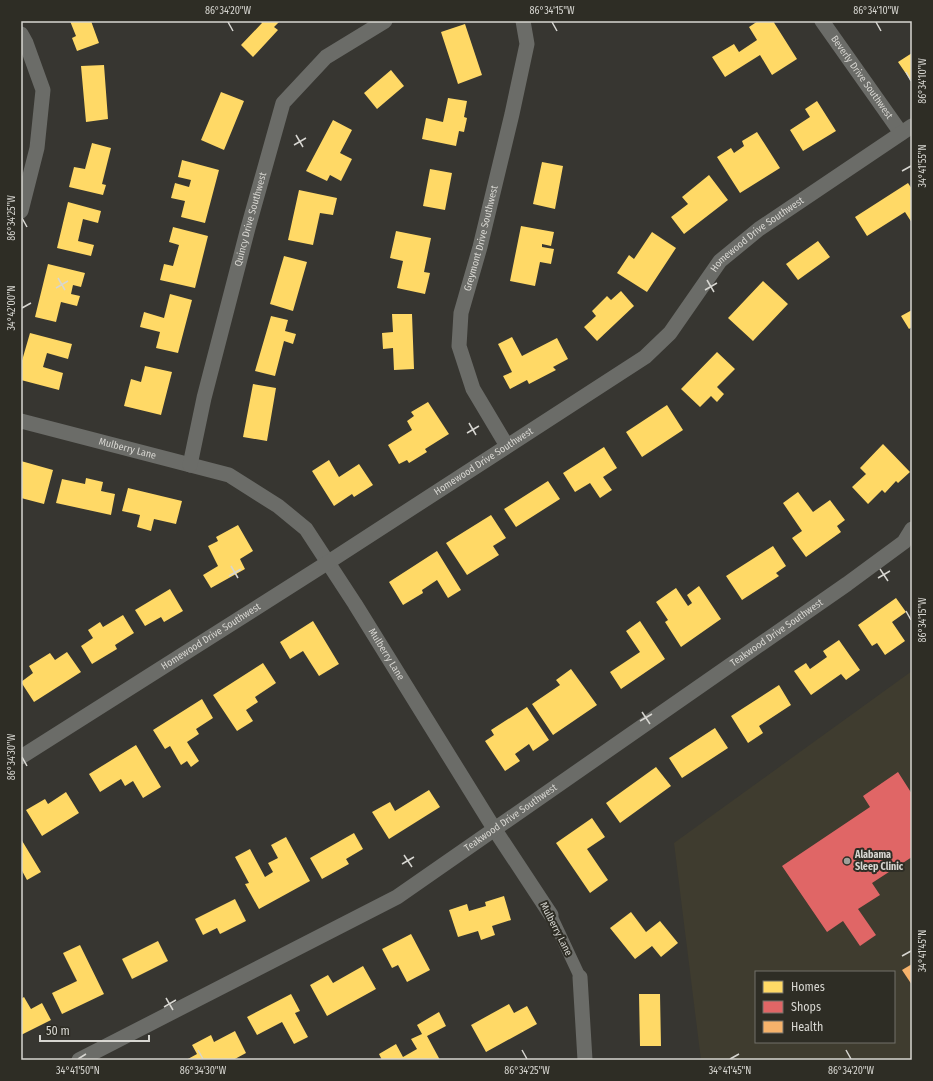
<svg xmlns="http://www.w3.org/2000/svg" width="933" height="1081" font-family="'Fira Sans Condensed',sans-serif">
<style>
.built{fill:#3f3c2f;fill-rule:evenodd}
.homes{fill:#ffd966}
.shops{fill:#e06666}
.health{fill:#f6b26b}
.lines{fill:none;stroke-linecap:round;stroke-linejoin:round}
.pedestrian{stroke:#6b6c68;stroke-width:12}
.minor{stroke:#6b6c68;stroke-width:15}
.ticks{fill:none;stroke:#d7d6d1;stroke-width:1.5}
.poi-dot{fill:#9f9e99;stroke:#2e2d25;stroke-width:1.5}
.labels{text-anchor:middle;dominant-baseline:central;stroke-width:4;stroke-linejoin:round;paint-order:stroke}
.street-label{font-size:10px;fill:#d7d6d1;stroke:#2e2d25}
.poi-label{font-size:10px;font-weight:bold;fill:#d7d6d1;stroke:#2e2d25;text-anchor:start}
.neatline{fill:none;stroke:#d7d6d1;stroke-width:1.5}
.ticks-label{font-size:10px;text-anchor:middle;fill:#d7d6d1}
</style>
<rect width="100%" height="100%" fill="#373631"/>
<!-- built -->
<path class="built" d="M912,671V1060H701L674,843ZM756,972H894V1042H756Z"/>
<!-- homes -->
<path class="homes" d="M70,21H91L99,43L77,51L72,38L76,36Z
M260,21H280L274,27L278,30L253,57L241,45L262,23Z
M758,21H773L797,59L772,75L760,55L725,77L712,57L734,44L739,52L757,40L749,27Z
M465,24L482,75L458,84L441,32Z
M912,53V80L911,81L898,62Z
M104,65L108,119L86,122L81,66Z
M391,70L404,86L377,109L364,93Z
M221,92L244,101L224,150L201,140Z
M448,98L467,101L464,117L467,118L464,132L459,131L456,146L422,139L426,118L443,122Z
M817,101L836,131L803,151L790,130L810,117L805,109Z
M333,120L352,130L340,153L352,159L341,181L330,175L327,181L306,171Z
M757,132L780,168L740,193L717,157L731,148L734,153L744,146L742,141Z
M92,143L111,148L102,184L106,185L103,195L69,187L74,167L85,169Z
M182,160L219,170L205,223L181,217L185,201L171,198L175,183L189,187L191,180L178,177Z
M542,162L563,166L555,209L533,204Z
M430,169L452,173L445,210L423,206Z
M709,175L728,200L684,234L671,217L688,204L682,197Z
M908,183L912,189V223L905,212L867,236L855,217Z
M299,190L337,198L333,215L320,213L313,245L288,240Z
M68,202L101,211L98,223L83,219L78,241L94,245L91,256L57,248Z
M521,226L554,232L551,246L542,244V247L554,249L551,264L540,262L535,286L510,281Z
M173,227L208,236L195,288L160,280L164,264L173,266L179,245L169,242Z
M396,231L431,238L424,272L430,273L425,294L397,288L403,261L390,258Z
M652,232L676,248L647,292L617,273L629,255L634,259Z
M818,241L830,257L798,280L786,264Z
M284,256L307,262L293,311L270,304Z
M48,264L85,273L81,287L73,285L71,294L80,296L77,306L61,302L56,322L35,317Z
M763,281L788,304L753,341L728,318Z
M621,291L634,306L597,341L584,327L596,316L592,311L607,296L611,300Z
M170,294L192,300L178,353L156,348L160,332L140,327L144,312L164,318Z
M912,310V327L909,329L901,316Z
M392,314H412L414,369L394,370L393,348L383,349L382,333L393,332Z
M271,316L288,320L285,331L296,334L293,344L284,341L275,376L255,371Z
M30,333L72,344L68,359L47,353L43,367L63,373L59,390L21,380V364Z
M512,337L522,356L557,338L568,359L553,367L556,370L529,384L527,380L510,389L503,376L512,372L498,344Z
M717,352L735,369L717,387L724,394L717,402L711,396L700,407L681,389Z
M145,366L172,372L161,415L124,406L131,379L141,382Z
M253,384L276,388L267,441L243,437Z
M428,402L449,434L425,449L427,452L409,463L407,460L399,464L388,445L412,430L407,421L414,416L411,412Z
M667,405L683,430L642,457L626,432Z
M883,444L910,472L898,483L896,481L885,493L882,490L868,504L852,487L866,474L860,468Z
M604,447L617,468L603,477L612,490L600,498L590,483L575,492L563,473Z
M329,460L339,477L359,464L373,485L354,497L352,494L334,506L312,471Z
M21,461L53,470L44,504L21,498Z
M86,478L103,482L101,491L115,494L111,515L56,503L62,479L85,484Z
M548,481L560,499L516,527L504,509Z
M128,488L182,501L176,524L154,519L151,531L137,527L140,515L122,511Z
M798,492L813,512L830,500L845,520L837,526L841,532L806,557L792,538L802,531L783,503Z
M491,515L506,538L493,546L499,555L467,575L446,543Z
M238,525L253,551L240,559L245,569L211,588L203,575L218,566L208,546L218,541L216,537Z
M773,546L786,566L776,573L779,576L742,600L726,576Z
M437,551L461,590L448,598L437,580L422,590L423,593L403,605L389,582Z
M699,586L721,619L681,647L665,622L668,620L656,602L676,588L688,606L692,603L687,595Z
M170,589L183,611L164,622L161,617L145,626L135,610Z
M896,598L906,612L892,622L905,641L885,655L877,643L872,646L858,625Z
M123,615L134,633L115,645L117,649L92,664L81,646L93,638L88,630L100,622L103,627Z
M313,621L339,664L319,676L303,651L290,659L280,642Z
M640,621L665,659L621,689L610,672L640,652L626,631Z
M839,640L860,670L846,680L841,674L811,695L794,671L806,663L810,669L827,657L823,651Z
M67,652L81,672L34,702L21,682L33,673L29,666L50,653L55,660Z
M263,663L276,683L255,697L258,702L246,710L253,721L237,731L213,695Z
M571,669L597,705L553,735L532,704L560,685L556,680Z
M779,685L791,705L759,726L763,733L748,743L731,716Z
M202,699L213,718L196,729L199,734L187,742L199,761L191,767L187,761L181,765L170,746L165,749L153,730Z
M527,707L549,740L533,751L529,744L515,754L520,761L505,771L485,741L494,735L491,730Z
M715,728L728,748L682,778L669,758Z
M136,745L161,787L143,798L133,781L125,786L121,779L100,792L89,774Z
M656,767L671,786L620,823L606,803Z
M429,790L440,807L389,839L372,812L390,802L395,811Z
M66,792L79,813L42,836L26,810L45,799L48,804Z
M592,818L605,837L587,849L608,880L590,893L556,843Z
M354,833L363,849L346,859L349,864L322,879L310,858Z
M286,837L310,881L259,909L245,884L249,883L235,857L250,849L265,877L273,872L268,863L278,858L271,845Z
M21,839L41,872L27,880L21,869Z
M504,896L511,920L492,926L495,935L481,940L478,931L458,937L449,910L467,904L469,911L486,906L485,902Z
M235,899L246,921L220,934L217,928L203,935L195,919Z
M631,912L646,932L660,921L678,943L661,957L652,946L635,959L610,928Z
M411,934L430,970L407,982L398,965L392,968L382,949Z
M158,941L168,961L132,979L122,959Z
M80,945L104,994L62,1014L52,993L77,981L63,953Z
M363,966L376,989L327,1016L310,985L328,975L333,983Z
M291,994L300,1011L295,1013L308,1037L294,1044L282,1022L257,1035L247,1017Z
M639,994H660L661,1046H640Z
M24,997L31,1009L42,1003L51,1020L21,1035V999Z
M509,1004L514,1013L527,1006L537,1024L486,1052L471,1025Z
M439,1012L446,1026L427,1036L440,1060H382L379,1054L396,1044L403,1057L417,1049L411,1039L422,1034L417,1025Z
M235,1031L246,1053L233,1060H186L197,1054L192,1045L211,1035L214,1042Z"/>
<!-- shops -->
<path class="shops" d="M898,772L912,794V857L872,883L880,895L858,909L876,935L860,946L843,921L827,932L782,866L870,807L863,796Z"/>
<!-- health -->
<path class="health" d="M912,964V985L902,970Z"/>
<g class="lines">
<!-- pedestrian -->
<path class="pedestrian" d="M551,915L580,977"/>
<!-- minor -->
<g class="minor">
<path id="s1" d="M822,21L901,133"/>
<path d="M21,34L26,43L43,90L37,148L21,211"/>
<path id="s2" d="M21,421L229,475L278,506L306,529L355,604L495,830L551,915"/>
<path id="s3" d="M507,446L473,389L459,346L461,313L480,247L512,114L527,44L523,21"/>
<path id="s4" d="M190,465L204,398L248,228L283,103L326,57L385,21"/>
<path id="s5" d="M21,757L327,563L645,357L670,333L720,261L759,229L912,126"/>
<path d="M580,977L585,1060"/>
<path id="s6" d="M79,1060L397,897L847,584L904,542L912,529"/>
</g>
</g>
<!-- ticks -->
<path class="ticks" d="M228,22L233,31M552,22L557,31M876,22L881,31M906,72L911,81M296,135L303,147M294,145L306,138M902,171L911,166M22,218L27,227M58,278L65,290M707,280L714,292M56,288L68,281M705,290L717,283M22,308L31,303M469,423L476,435M467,433L479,426M231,566L238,578M880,569L888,581M229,576L241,569M878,578L890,571M906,611L911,620M642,712L650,724M640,721L652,714M22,757L27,766M404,855L412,867M402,864L414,857M902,956L911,951M166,998L173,1010M164,1007L176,1000M198,1050L203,1059M522,1050L527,1059M846,1050L851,1059M78,1059L86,1054M730,1059L739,1054"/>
<!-- markers -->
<circle class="poi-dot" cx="847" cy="861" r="4"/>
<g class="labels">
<!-- street labels -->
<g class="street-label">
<text stroke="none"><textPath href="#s1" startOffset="69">Beverly Drive Southwest</textPath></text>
<text stroke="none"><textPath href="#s4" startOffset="253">Quincy Drive Southwest</textPath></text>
<text stroke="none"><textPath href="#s5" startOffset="909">Homewood Drive Southwest</textPath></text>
<text stroke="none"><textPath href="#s3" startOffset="222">Greymont Drive Southwest</textPath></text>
<text stroke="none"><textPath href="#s2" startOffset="110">Mulberry Lane</textPath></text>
<text stroke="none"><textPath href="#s5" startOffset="549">Homewood Drive Southwest</textPath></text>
<text stroke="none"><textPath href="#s6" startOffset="820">Teakwood Drive Southwest</textPath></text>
<text stroke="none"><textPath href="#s5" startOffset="225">Homewood Drive Southwest</textPath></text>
<text stroke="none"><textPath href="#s2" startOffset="458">Mulberry Lane</textPath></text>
<text stroke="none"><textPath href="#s6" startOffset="496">Teakwood Drive Southwest</textPath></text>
<text transform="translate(556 929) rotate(63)">Mulberry Lane</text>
</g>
<!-- poi labels -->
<g class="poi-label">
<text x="855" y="855">Alabama<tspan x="855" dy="12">Sleep Clinic</tspan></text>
</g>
</g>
<!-- border -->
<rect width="933" height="1081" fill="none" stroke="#2e2d25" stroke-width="44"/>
<!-- legend -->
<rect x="755" y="971" width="140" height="72" fill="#2e2d25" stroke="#72716a"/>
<rect x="763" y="981" width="20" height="12" fill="#ffd966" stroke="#72716a"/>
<text x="791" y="991" font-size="12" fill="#d7d6d1">Homes</text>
<rect x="763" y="1001" width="20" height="12" fill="#e06666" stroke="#72716a"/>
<text x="791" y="1011" font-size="12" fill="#d7d6d1">Shops</text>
<rect x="763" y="1021" width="20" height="12" fill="#f6b26b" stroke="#72716a"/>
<text x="791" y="1031" font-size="12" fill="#d7d6d1">Health</text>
<!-- scale -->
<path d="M40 1035v6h109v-6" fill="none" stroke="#d7d6d1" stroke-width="2"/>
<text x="46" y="1035" font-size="12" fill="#d7d6d1" stroke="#2e2d25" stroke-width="3" paint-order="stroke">50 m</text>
<rect x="22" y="22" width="889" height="1037" class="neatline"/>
<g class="ticks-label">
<text x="228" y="14">86°34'20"W</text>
<text x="552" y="14">86°34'15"W</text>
<text x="876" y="14">86°34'10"W</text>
<text transform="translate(922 81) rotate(-90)" y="4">86°34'10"W</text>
<text transform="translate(922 166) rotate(-90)" y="4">34°41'55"N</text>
<text transform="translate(11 218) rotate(-90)" y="4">86°34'25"W</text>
<text transform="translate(11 308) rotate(-90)" y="4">34°42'00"N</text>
<text transform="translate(922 620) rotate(-90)" y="4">86°34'15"W</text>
<text transform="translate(11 757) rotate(-90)" y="4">86°34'30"W</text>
<text transform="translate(922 951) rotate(-90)" y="4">34°41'45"N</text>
<text x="78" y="1074">34°41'50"N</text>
<text x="203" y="1074">86°34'30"W</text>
<text x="527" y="1074">86°34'25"W</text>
<text x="730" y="1074">34°41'45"N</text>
<text x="851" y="1074">86°34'20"W</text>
</g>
</svg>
